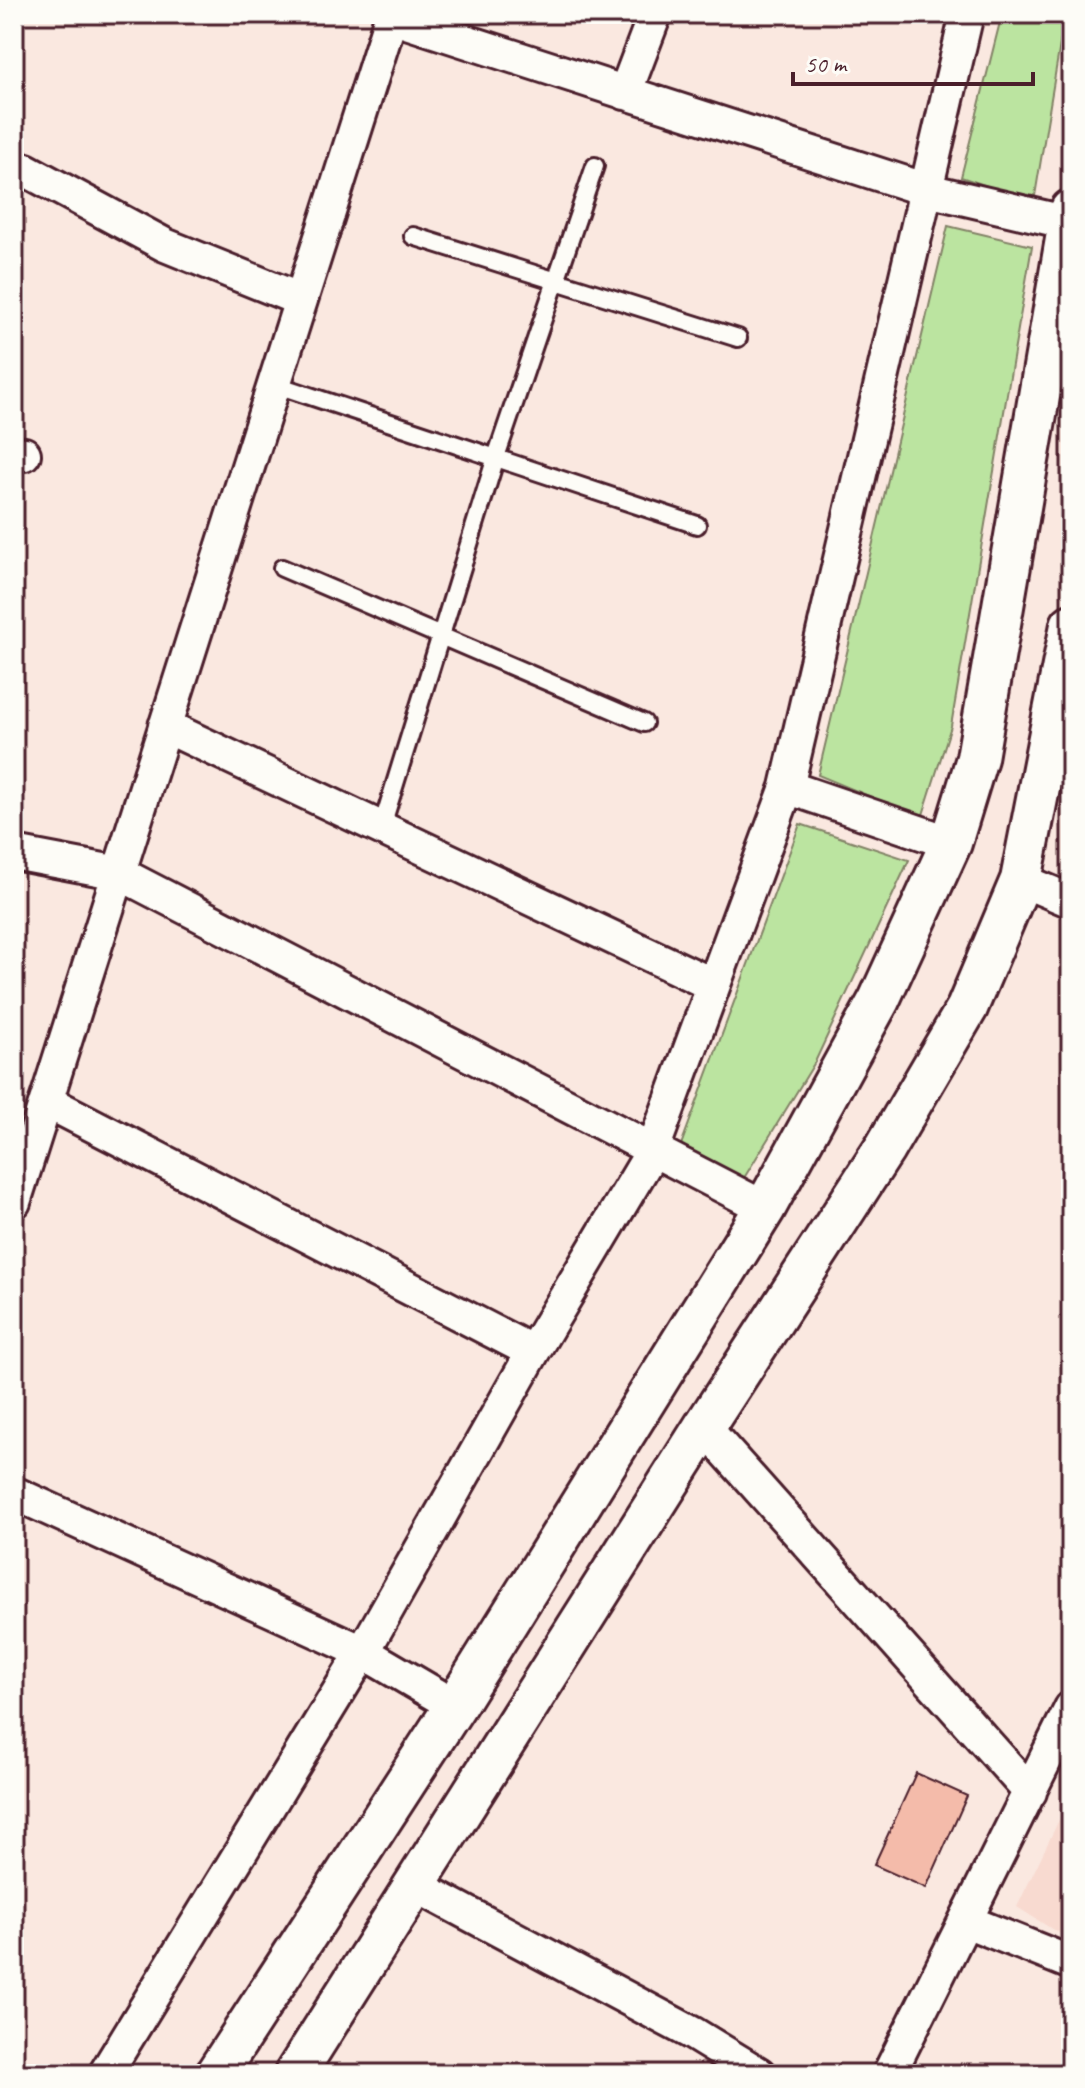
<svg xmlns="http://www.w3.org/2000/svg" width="1085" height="2088" font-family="Caveat,sans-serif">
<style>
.built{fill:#f8dad0}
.green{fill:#bbe4a0;stroke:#828266;stroke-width:2}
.building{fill:#f4bbaa;stroke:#4a1f2b;stroke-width:2}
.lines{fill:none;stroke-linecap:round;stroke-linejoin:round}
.service-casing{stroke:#4a1f2b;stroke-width:22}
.minor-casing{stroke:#4a1f2b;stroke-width:38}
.tertiary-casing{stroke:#4a1f2b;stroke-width:46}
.service{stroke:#fdfcf7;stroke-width:16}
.minor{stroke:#fdfcf7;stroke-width:32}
.tertiary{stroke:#fdfcf7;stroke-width:40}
</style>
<rect width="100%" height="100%" fill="#fae8e0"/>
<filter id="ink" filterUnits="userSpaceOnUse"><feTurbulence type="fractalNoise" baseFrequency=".0125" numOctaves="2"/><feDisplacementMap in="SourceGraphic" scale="16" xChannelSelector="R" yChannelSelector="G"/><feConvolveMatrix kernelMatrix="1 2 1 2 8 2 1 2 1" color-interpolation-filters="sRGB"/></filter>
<g filter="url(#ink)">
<!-- built -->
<path class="built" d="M1071,1795V1938L1055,1931L1017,1907Z"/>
<!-- green -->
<path class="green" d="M1002,14H1065L1034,202L961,177Z
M948,226L1032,246L951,726L922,818L818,775Z
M800,824L909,860L815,1062L744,1178L681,1145Z"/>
<!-- building -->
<path class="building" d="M916,1773L967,1796L926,1888L874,1865Z"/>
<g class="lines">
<defs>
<path id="service" d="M413,236L738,338
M274,384L697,525
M282,568L644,723
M386,813L496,457L595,166"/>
<path id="minor" d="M391,17L927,190L1069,223
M625,93L655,14
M14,167L26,170L165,245L301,300
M14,453L24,454
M165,726L713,985
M787,787L951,843
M14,853L119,873L765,1208
M1021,880L1071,901
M46,1101L533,1352
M14,1202L392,14
M704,1427L1030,1792
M14,1493L363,1652L455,1706
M413,1884L692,2033L759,2074
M966,1921L1071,1963
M105,2074L363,1652L533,1352L652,1152L787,787L967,14
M889,2074L1071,1708"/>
<path id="tertiary" d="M216,2074L455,1706L765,1208L879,1000L951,843L977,758L1071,210
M295,2074L704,1427L885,1148L967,1008L1021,880L1071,625"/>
</defs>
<!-- service casing -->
<use href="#service" class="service-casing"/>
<!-- minor casing -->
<use href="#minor" class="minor-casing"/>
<!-- tertiary casing -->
<use href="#tertiary" class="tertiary-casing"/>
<!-- service -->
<use href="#service" class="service"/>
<!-- minor -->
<use href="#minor" class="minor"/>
<!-- tertiary -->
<use href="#tertiary" class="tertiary"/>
</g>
</g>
<!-- margin -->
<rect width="1085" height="2088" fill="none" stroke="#fdfcf7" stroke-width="48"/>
<rect x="24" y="24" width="1037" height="2040" fill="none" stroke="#4a1f2b" stroke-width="3" filter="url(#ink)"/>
<!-- scale -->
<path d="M793 72v12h240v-12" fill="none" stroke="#4a1f2b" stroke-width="4"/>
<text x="805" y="72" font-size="24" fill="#4a1f2b" stroke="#fdfcf7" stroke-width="6" paint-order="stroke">50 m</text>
</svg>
